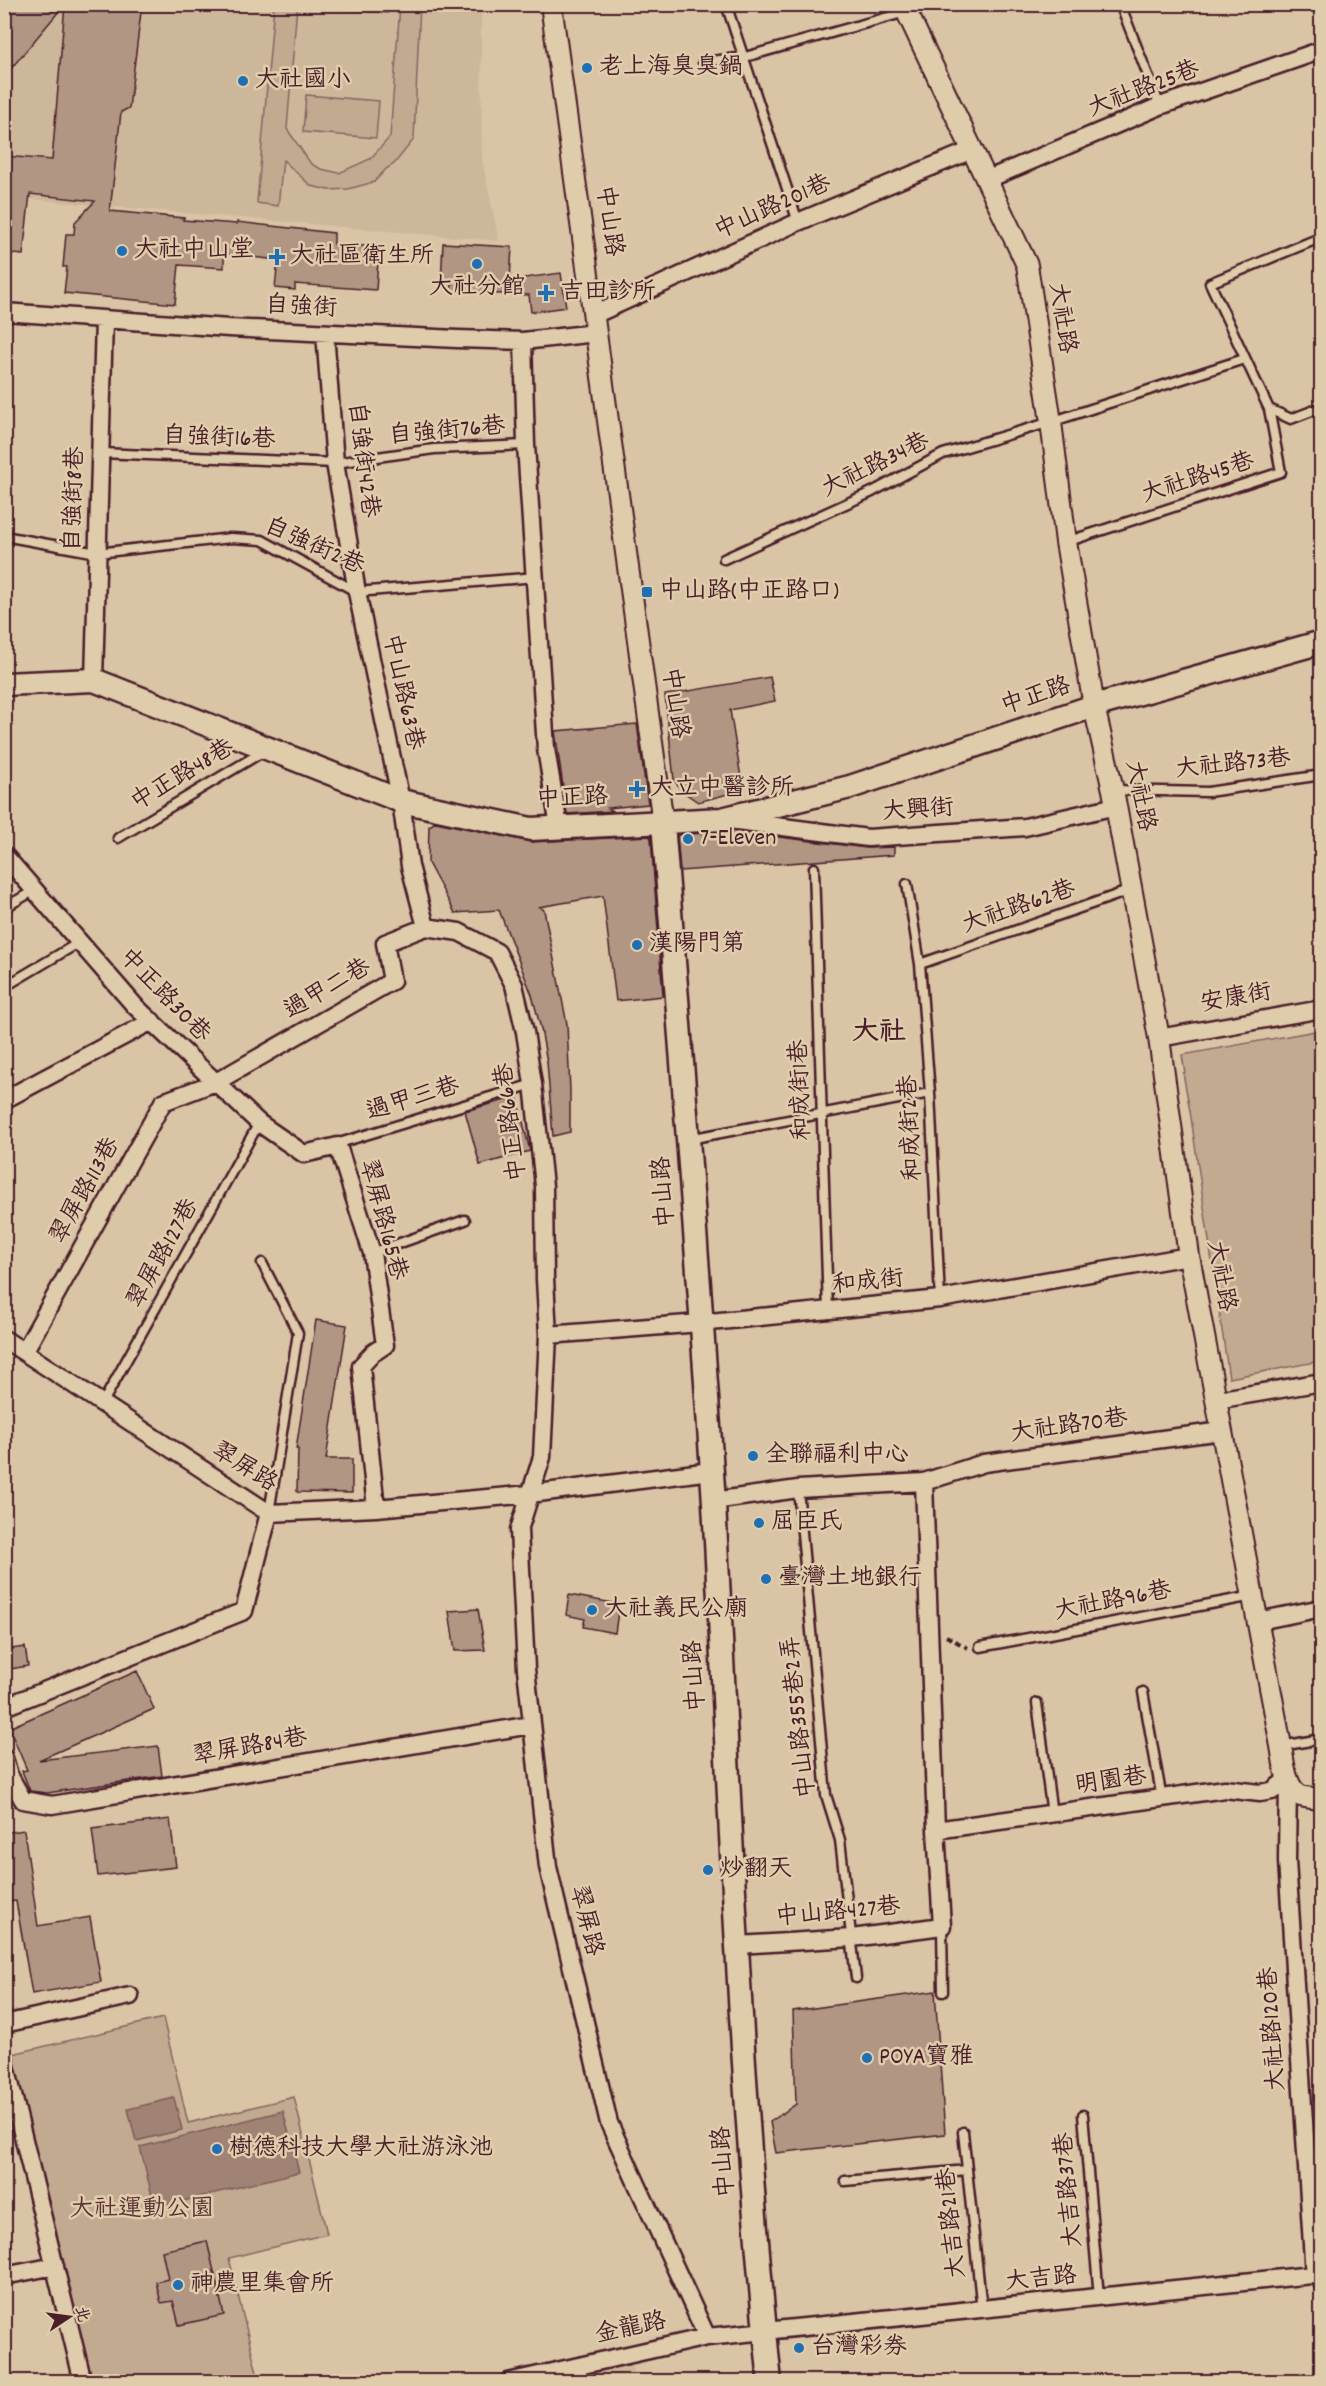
<svg xmlns="http://www.w3.org/2000/svg" width="1326" height="2386" font-family="Dekko,'LXGW WenKai TC',sans-serif">
<style>
.built{fill:#cdb79b}
.green{fill:#c2aa91;stroke:#86645e;stroke-width:1.5}
.water{fill:#a08375;stroke:#7e5b57;stroke-width:1.5}
.building{fill:#b09683;stroke:#4a1f2b;stroke-width:1.5}
.lines{fill:none;stroke-linecap:round;stroke-linejoin:round}
.service-casing{stroke:#4a1f2b;stroke-width:13}
.minor-casing{stroke:#4a1f2b;stroke-width:21}
.tertiary-casing{stroke:#4a1f2b;stroke-width:24}
.secondary-casing{stroke:#4a1f2b;stroke-width:27}
.path{stroke:#4a1f2b;stroke-width:4;stroke-dasharray:6 4.5;stroke-linecap:butt}
.service{stroke:#dfccaa;stroke-width:8}
.minor{stroke:#dfccaa;stroke-width:16}
.tertiary{stroke:#dfccaa;stroke-width:20}
.secondary{stroke:#dfccaa;stroke-width:22}
.poi-dot{fill:#1f6fb2;stroke:#dfccaa;stroke-width:2}
.labels{text-anchor:middle;dominant-baseline:central;stroke-width:5;stroke-linejoin:round;paint-order:stroke}
.poi-label{font-size:24px;fill:#4a1f2b;stroke:#dfccaa;text-anchor:start}
.street-label{font-size:24px;fill:#4a1f2b;stroke:#dfccaa}
.park-label{font-size:24px;fill:#5c343a;stroke:#dfccaa}
.quarter-label{font-size:27px;font-weight:bold;fill:#4a1f2b;stroke:#dfccaa}
</style>
<rect width="100%" height="100%" fill="#d9c5a5"/>
<filter id="ink" filterUnits="userSpaceOnUse"><feTurbulence type="fractalNoise" baseFrequency=".0167" numOctaves="2"/><feDisplacementMap in="SourceGraphic" scale="12" xChannelSelector="R" yChannelSelector="G"/><feConvolveMatrix kernelMatrix="1 2 1 2 8 2 1 2 1" color-interpolation-filters="sRGB"/></filter>
<g filter="url(#ink)">
<!-- built -->
<path class="built" d="M4,5H481L482,158L499,241L5,197Z
M630,2360L636,2381L535,2382Z"/>
<!-- green -->
<path class="green" d="M274,4L297,5L287,129L311,164L321,169L339,173L370,159L390,137L400,5H420L414,139L394,164L386,169L374,182L348,189L329,190L311,186L283,160L278,206L257,203Z
M314,5V4L388,5V13L314,7Z
M306,95L379,101L376,138L303,132Z
M1321,1030V1361L1229,1378L1190,1111L1183,1073H1185L1182,1055Z
M163,2018L188,2123L294,2097L327,2234L229,2258L259,2381H83L4,2056Z"/>
<!-- water -->
<path class="water" d="M174,2098L182,2130L136,2141L128,2109Z
M283,2111L299,2172L155,2208L140,2147Z"/>
<!-- building -->
<path class="building" d="M4,4H65L4,77Z
M65,4H142L129,108L121,112L110,211L184,218L183,220L237,224V222L334,233V244L379,247L376,290L295,284V290L275,288L278,260L224,254V268L179,265L175,304L64,293L67,267H63L66,234H74L75,222L95,201L30,194L23,255L4,253V156L52,160Z
M443,243L512,247L510,280L561,273L566,307L531,312L529,295L451,292L452,283L441,282Z
M770,677L775,701L730,710L743,790L698,802L682,791L674,780L665,695Z
M637,724L648,804L608,808L613,811L567,814L555,731Z
M436,822L531,842L649,836L651,838L663,996L616,1001L603,896L539,907L544,910L567,1024L570,1091V1132L553,1136L547,1062L541,1029L532,995L499,910L455,913L428,863L429,826Z
M731,831L867,848L894,847V855L680,871L677,835Z
M517,1097L530,1151L480,1165L465,1111Z
M316,1320L347,1325L326,1459H352V1493L297,1492L298,1449H296Z
M569,1595L619,1604L615,1633L583,1627L585,1619L566,1615Z
M478,1609L485,1650L455,1651L449,1611Z
M25,1647L28,1666L4,1670V1650Z
M137,1671L154,1709L39,1760L158,1746L162,1776L47,1793L30,1791L22,1771L27,1770L9,1728Z
M170,1819L176,1867L98,1876L92,1829Z
M24,1830L38,1926L90,1917L101,1982L32,1994L16,1901L4,1902V1833Z
M935,1991L945,2134L776,2153L770,2122L796,2104L793,2011Z
M207,2241L224,2315L179,2325L173,2301L161,2303L156,2282L168,2279L162,2251Z"/>
<g class="lines">
<defs>
<path id="service" d="M726,4L798,222
M1120,4L1160,106
M703,62L745,57L906,12
M1269,409L1291,419L1322,407
M101,453L335,463L434,449L526,445
M4,536L97,553L231,538L262,540L357,592L536,577
M1066,542L1281,472L1269,409L1210,283L1322,237
M724,559L872,492L943,454L1051,422L1244,359
M1113,790L1208,792L1322,775
M118,838L264,751
M814,868L828,1311
M907,884L920,964L930,1093L940,1299
M4,908L35,890
M920,964L1131,890
M4,987L80,942
M689,1139L930,1093
M336,1144L533,1084
M372,1253L465,1220
M262,1263L298,1333L269,1513
M102,1404L259,1123
M798,1489L826,1795L840,1840L856,1978
M980,1647L1253,1596
M1143,1692L1162,1799
M1037,1703L1052,1814
M1281,1746L1322,1739
M942,1926L943,1992
M1083,2115L1099,2297
M963,2132L982,2310
M845,2181L967,2170
M1314,2275L1322,2291"/>
<path id="minor" d="M986,180L1160,106L1322,50
M4,312L229,328L457,339L523,341L596,333
M594,315L798,222L972,150
M325,333L335,463L357,592L401,801L410,866L426,927L459,932L497,952L514,985L525,1032L533,1084L544,1186L545,1279L548,1335L542,1457L519,1530L526,1669L548,1867L609,2123L707,2337
M523,341L526,445L546,749L559,827
M94,680L104,320
M729,820L868,838L1025,827L1116,806
M4,855L135,1006L259,1123L304,1154L338,1146L372,1253L385,1345L373,1353L361,1366L376,1508
M1159,1038L1322,1009
M4,1100L152,1021
M548,1335L700,1323L940,1299L1189,1256
M4,1339L269,1513L376,1508L530,1494L711,1471
M24,1352L163,1102L216,1082L392,981L385,943L426,927
M1216,1400L1322,1382
M713,1501L798,1489L924,1482L984,1463L1222,1431
M1258,1621L1322,1608
M4,1707L244,1611L269,1513
M4,1758L9,1775L23,1800L52,1805L531,1725
M1288,1779L1287,1861L1314,2275
M936,1830L1225,1789L1260,1793L1272,1791L1288,1779
M738,1945L852,1938L942,1926L936,1830L924,1482
M4,2024L130,1996
M4,2058L83,2382
M4,2276L55,2266
M508,2382L707,2337L1322,2274"/>
<path id="tertiary" d="M551,4L663,823
M903,4L1027,265L1051,422L1066,542L1094,706L1113,790L1159,1038L1189,1256L1281,1746C1284,1762 1285,1789 1301,1796C1307,1798 1315,1798 1322,1799"/>
<path id="secondary" d="M4,684L94,680L401,801L531,829L722,819L850,787L1094,706L1322,642
M663,823C681,1050 700,1277 714,1504C730,1796 740,2090 770,2382"/>
</defs>
<!-- service casing -->
<use href="#service" class="service-casing"/>
<!-- minor casing -->
<use href="#minor" class="minor-casing"/>
<!-- tertiary casing -->
<use href="#tertiary" class="tertiary-casing"/>
<!-- secondary casing -->
<use href="#secondary" class="secondary-casing"/>
<!-- path -->
<path class="path" d="M946,1636L968,1648"/>
<!-- service -->
<use href="#service" class="service"/>
<!-- minor -->
<use href="#minor" class="minor"/>
<!-- tertiary -->
<use href="#tertiary" class="tertiary"/>
<!-- secondary -->
<use href="#secondary" class="secondary"/>
</g>
</g>
<!-- markers -->
<g class="poi-dot">
<circle cx="587" cy="68" r="6"/>
<circle cx="243" cy="81" r="6"/>
<circle cx="122" cy="251" r="6"/>
<path d="M274 248h6v6h6v6h-6v6h-6v-6h-6v-6h6z"/>
<circle cx="477" cy="264" r="6"/>
<path d="M543 284h6v6h6v6h-6v6h-6v-6h-6v-6h6z"/>
<rect x="641" y="586" width="12" height="12" rx="3"/>
<path d="M634 780h6v6h6v6h-6v6h-6v-6h-6v-6h6z"/>
<circle cx="688" cy="839" r="6"/>
<circle cx="637" cy="945" r="6"/>
<circle cx="753" cy="1456" r="6"/>
<circle cx="759" cy="1523" r="6"/>
<circle cx="766" cy="1579" r="6"/>
<circle cx="592" cy="1610" r="6"/>
<circle cx="708" cy="1870" r="6"/>
<circle cx="867" cy="2058" r="6"/>
<circle cx="217" cy="2149" r="6"/>
<circle cx="178" cy="2285" r="6"/>
<circle cx="799" cy="2348" r="6"/>
</g>
<g class="labels">
<!-- poi labels -->
<g class="poi-label">
<text x="599" y="68">老上海臭臭鍋</text>
<text x="255" y="81">大社國小</text>
<text x="134" y="251">大社中山堂</text>
<text x="290" y="257">大社區衛生所</text>
<text x="477" y="288" text-anchor="middle">大社分館</text>
<text x="560" y="293">吉田診所</text>
<text x="659" y="592">中山路(中正路口)</text>
<text x="650" y="789">大立中醫診所</text>
<text x="700" y="839">7-Eleven</text>
<text x="649" y="945">漢陽門第</text>
<text x="765" y="1456">全聯福利中心</text>
<text x="771" y="1523">屈臣氏</text>
<text x="778" y="1579">臺灣土地銀行</text>
<text x="604" y="1610">大社義民公廟</text>
<text x="720" y="1870">炒翻天</text>
<text x="879" y="2058">POYA寶雅</text>
<text x="229" y="2149">樹德科技大學大社游泳池</text>
<text x="190" y="2285">神農里集會所</text>
<text x="811" y="2348">台灣彩券</text>
</g>
<!-- street labels -->
<g class="street-label">
<text transform="translate(1144 90) rotate(-21)">大社路25巷</text>
<text transform="translate(773 208) rotate(-24)">中山路201巷</text>
<text transform="translate(608 221) rotate(82)">中山路</text>
<text transform="translate(301 308) rotate(3)">自強街</text>
<text transform="translate(1061 318) rotate(81)">大社路</text>
<text transform="translate(447 432) rotate(-5)">自強街76巷</text>
<text transform="translate(219 439) rotate(2)">自強街16巷</text>
<text transform="translate(362 460) rotate(83)">自強街42巷</text>
<text transform="translate(876 466) rotate(-26)">大社路34巷</text>
<text transform="translate(1198 479) rotate(-18)">大社路45巷</text>
<text transform="translate(75 499) rotate(-88)">自強街8巷</text>
<text transform="translate(314 547) rotate(24)">自強街2巷</text>
<text transform="translate(402 692) rotate(78)">中山路63巷</text>
<text transform="translate(1036 697) rotate(-18)">中正路</text>
<text transform="translate(674 703) rotate(82)">中山路</text>
<text transform="translate(1233 765) rotate(-6)">大社路73巷</text>
<text transform="translate(183 776) rotate(-31)">中正路48巷</text>
<text transform="translate(1139 796) rotate(79)">大社路</text>
<text transform="translate(572 799) rotate(-2)">中正路</text>
<text transform="translate(918 811) rotate(-4)">大興街</text>
<text transform="translate(1019 908) rotate(-19)">大社路62巷</text>
<text transform="translate(328 990) rotate(-30)">過甲二巷</text>
<text transform="translate(164 996) rotate(46)">中正路30巷</text>
<text transform="translate(1236 999) rotate(-10)">安康街</text>
<text transform="translate(802 1090) rotate(-92)">和成街1巷</text>
<text transform="translate(413 1100) rotate(-17)">過甲三巷</text>
<text transform="translate(512 1122) rotate(-97)">中正路66巷</text>
<text transform="translate(912 1128) rotate(-93)">和成街2巷</text>
<text transform="translate(86 1191) rotate(-61)">翠屏路113巷</text>
<text transform="translate(665 1192) rotate(-94)">中山路</text>
<text transform="translate(382 1220) rotate(75)">翠屏路165巷</text>
<text transform="translate(164 1254) rotate(-61)">翠屏路127巷</text>
<text transform="translate(1220 1276) rotate(80)">大社路</text>
<text transform="translate(868 1283) rotate(-6)">和成街</text>
<text transform="translate(1069 1427) rotate(-8)">大社路70巷</text>
<text transform="translate(244 1468) rotate(32)">翠屏路</text>
<text transform="translate(1113 1602) rotate(-11)">大社路96巷</text>
<text transform="translate(696 1676) rotate(-93)">中山路</text>
<text transform="translate(800 1717) rotate(-96)">中山路355巷2弄</text>
<text transform="translate(250 1748) rotate(-10)">翠屏路84巷</text>
<text transform="translate(1111 1782) rotate(-8)">明園巷</text>
<text transform="translate(838 1913) rotate(-5)">中山路427巷</text>
<text transform="translate(585 1921) rotate(76)">翠屏路</text>
<text transform="translate(1274 2029) rotate(-94)">大社路120巷</text>
<text transform="translate(725 2162) rotate(-94)">中山路</text>
<text transform="translate(1070 2190) rotate(-95)">大吉路37巷</text>
<text transform="translate(953 2223) rotate(-96)">大吉路21巷</text>
<text transform="translate(1041 2280) rotate(-6)">大吉路</text>
<text transform="translate(631 2329) rotate(-12)">金龍路</text>
</g>
<!-- park labels -->
<g class="park-label">
<text x="142" y="2210">大社運動公園</text>
</g>
<!-- quarter labels -->
<g class="quarter-label">
<text x="879" y="1033">大社</text>
</g>
</g>
<!-- margin -->
<rect width="1326" height="2386" fill="none" stroke="#dfccaa" stroke-width="24"/>
<rect x="12" y="12" width="1302" height="2362" fill="none" stroke="#4a1f2b" stroke-width="2" filter="url(#ink)"/>
<!-- north arrow -->
<g transform="translate(69 2317) rotate(77)" stroke="#dfccaa" stroke-width="4.5" paint-order="stroke">
<path d="M0-4.5L10 22L0 15L-10 22Z" fill="#4a1f2b"/>
<text y="-9" font-size="16" font-weight="bold" text-anchor="middle" fill="#4a1f2b">北</text>
</g>
</svg>
